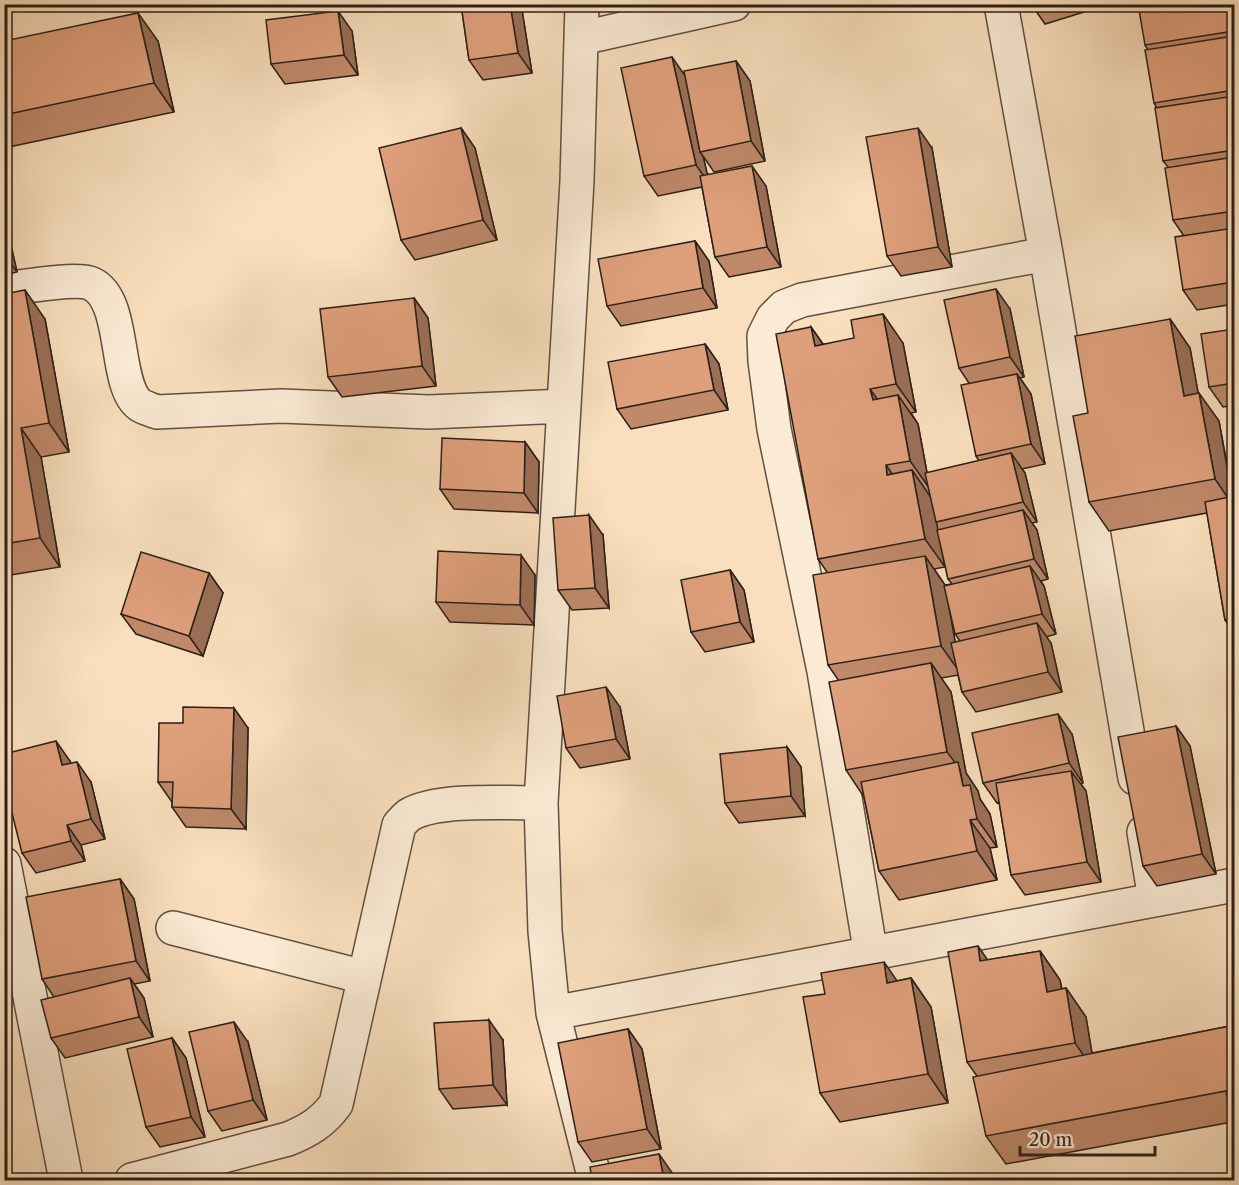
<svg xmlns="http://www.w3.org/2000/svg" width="1239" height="1185" font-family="'Libre Caslon Text',serif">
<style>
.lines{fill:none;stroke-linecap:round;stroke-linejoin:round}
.minor-casing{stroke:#5f5041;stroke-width:36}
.minor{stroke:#fbead4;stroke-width:33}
.wall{fill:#bf896a;stroke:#2c2018;stroke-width:1.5;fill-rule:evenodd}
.shaded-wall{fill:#9b6f56;stroke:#2c2018;stroke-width:1.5}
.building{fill:#de9f7b;stroke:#2c2018;stroke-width:1.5}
</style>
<rect width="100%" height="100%" fill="#f9dfbd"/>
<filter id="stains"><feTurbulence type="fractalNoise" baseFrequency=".00333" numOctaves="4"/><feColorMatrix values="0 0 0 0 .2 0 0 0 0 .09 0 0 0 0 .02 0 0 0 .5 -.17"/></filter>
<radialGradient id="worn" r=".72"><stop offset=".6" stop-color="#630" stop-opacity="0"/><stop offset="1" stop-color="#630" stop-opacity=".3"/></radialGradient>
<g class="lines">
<defs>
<path id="minor" d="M582,4L577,181L541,803L545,931L553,1013L595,1180
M1001,4L1046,254L1135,778
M582,38L734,4
M4,289C22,287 78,277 92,284C127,301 113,386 140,405C145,408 152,410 157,412L281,406L429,412L564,406
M1144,832L1155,899
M4,864L66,1180
M173,928L364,977
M871,955L824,671L774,429L765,361L764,336L773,318L784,307L802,300L1046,254
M553,1013L1234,885
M132,1180L288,1139C308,1131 323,1122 336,1104L399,825C402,822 405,818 409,815C437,798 508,803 541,803"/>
</defs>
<!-- minor casing -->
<use href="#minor" class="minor-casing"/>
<!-- minor -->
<use href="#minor" class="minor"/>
</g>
<!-- wall -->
<path class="wall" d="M291,4H318L293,8Z
M461,4H521L532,73L483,80L469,60Z
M1031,4H1110L1045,24Z
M1234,4V304L1197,310L1183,290L1184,236L1173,220L1168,167L1163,161L1157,108L1154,103L1148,50L1145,45Z
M352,31L358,75L285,84L271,64Z
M4,41H158L174,112L4,148Z
M736,61L750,81L765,161L714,172L703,156L707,174L766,186L781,267L729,277L715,257L702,187L658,196L644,176L686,76Z
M461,128L475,148L497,240L415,260L401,240Z
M932,148L952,267L901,276L887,256Z
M4,214L17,272L4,275Z
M695,241L709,261L717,308L621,326L607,306Z
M4,294L45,319L69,452L41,457L60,567L4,576Z
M414,298L428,318L436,386L342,397L328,377Z
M1010,309L1024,377L1020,378L1031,394L1045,464L1022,469L1025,473L1037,522L1032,523L1037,530L1048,579L1041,581L1044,586L1056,634L1046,637L1051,643L1062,692L976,712L962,692L958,675L941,678L951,692L966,773L978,791L980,799L990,814L997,847L990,848L997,880L899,900L879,871L864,797L846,770L839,681L828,665L827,572L818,559L811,327L823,344L903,343L916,412L911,413L918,424L927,473L979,461L976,456L969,383L959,368ZM943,554L948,579L952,584L945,585L934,569L945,567ZM950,614L955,634L960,641L955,642Z
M1170,319L1190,348L1198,393L1219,421L1233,496H1234V633L1225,620L1207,513L1109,531L1089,502L1088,413Z
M1234,329V405L1223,407L1209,387Z
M705,344L719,364L728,410L631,429L617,409Z
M525,442L539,462L538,513L454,509L440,489Z
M603,535L609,608L572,610L558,590Z
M730,570L744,590L754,642L705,652L691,632Z
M209,573L223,593L203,656L136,634L121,614Z
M535,575L534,625L450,622L436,602Z
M620,707L630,759L580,768L566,748Z
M1176,726L1190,746L1216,874L1157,886L1143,866Z
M248,728L246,829L186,827L172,807V802L158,782Z
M1072,734L1083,783L1081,784L1086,791L1101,882L1025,895L1011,875L999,802L997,803L983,783Z
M787,747L801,767L805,816L739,823L725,803Z
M70,761L71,763L91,782L105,839L81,845L85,861L36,873L22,853Z
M120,879L134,899L150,981L134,984L144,998L153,1037L65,1058L51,1038L54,997L42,979Z
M1040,951L1060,980L1062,989L1066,988L1086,1017L1092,1053L1230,1026L1234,1032V1138L1232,1122L1006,1164L986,1136L977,1076L967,1062L988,960Z
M911,978L931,1007L948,1103L840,1122L820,1093L897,981Z
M628,1029L642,1049L661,1149L592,1162L578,1142Z
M172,1038L186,1058L205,1137L160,1147L146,1127Z
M503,1040L507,1105L453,1109L439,1089Z
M248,1042L267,1120L222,1131L208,1111Z
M4,1139L13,1180H4Z"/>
<!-- shaded-wall -->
<path class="shaded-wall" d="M510,4H521L532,73L518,53Z
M338,11L352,31L358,75L344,55Z
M138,13L158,41L174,112L154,83Z
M672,57L686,77L700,152L703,156L710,185L696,165Z
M736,61L750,81L765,161L751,141Z
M461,128L475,148L497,240L483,220Z
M918,128L932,148L952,267L938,247Z
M752,166L766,186L781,267L767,247Z
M4,214L17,272L4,255Z
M695,241L709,261L717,308L703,288Z
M996,289L1010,309L1024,377L1010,357Z
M25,290L45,319L69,452L49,423Z
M414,298L428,318L436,386L422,366Z
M883,314L903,343L916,412L896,384Z
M1170,319L1190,348L1204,425L1184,396Z
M811,327L831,356L815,346Z
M705,344L719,364L728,410L714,390Z
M1017,374L1031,394L1045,464L1031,444Z
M870,389L890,417L873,400Z
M1199,393L1219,421L1234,507L1215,479Z
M898,395L918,424L930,489L910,461Z
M21,428L41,457L60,567L40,538Z
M525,442L539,462L538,513L524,493Z
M1011,453L1025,473L1037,522L1023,502Z
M886,465L906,494L887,475Z
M912,470L932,499L945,567L925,539Z
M1023,510L1037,530L1048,579L1034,559Z
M589,515L603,535L609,608L595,588Z
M521,555L535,575L534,625L520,605Z
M925,556L945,585L961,674L941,646Z
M1030,566L1044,586L1056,634L1042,614Z
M730,570L744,590L754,642L740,622Z
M209,573L223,593L203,656L189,636Z
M1037,623L1051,643L1062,692L1048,672Z
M931,663L951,692L966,773L978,791L980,799L990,814L997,847L977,819L963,786L960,769L947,752Z
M606,687L620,707L630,759L616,739Z
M234,708L248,728L246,829L231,809Z
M1058,714L1072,734L1083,783L1069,763Z
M1176,726L1190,746L1216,874L1202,854Z
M56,741L70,761L76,785L62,765Z
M787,747L801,767L805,816L791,796Z
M77,762L91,782L105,839L91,819Z
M1071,771L1086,791L1101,882L1087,862Z
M970,820L990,848L997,880L977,851Z
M67,825L81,845L85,861L71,841Z
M120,879L134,899L150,981L136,961Z
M978,946L998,975L980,961Z
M1040,951L1060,980L1067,1020L1047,992Z
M884,962L904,991L887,983Z
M130,978L144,998L153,1037L139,1017Z
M911,978L931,1007L948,1103L928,1074Z
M1066,988L1086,1017L1095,1072L1075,1043Z
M489,1020L503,1040L507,1105L493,1085Z
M234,1022L248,1042L267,1120L253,1100Z
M1230,1026L1234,1032V1048Z
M628,1029L642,1049L661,1149L647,1129Z
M172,1038L186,1058L205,1137L191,1117Z
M4,1139L13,1180H11L4,1171Z
M659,1154L673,1174L674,1180H664Z"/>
<!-- building -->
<path class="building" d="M461,4H510L518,53L469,60Z
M1138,4H1234V31L1145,45Z
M338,11L344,55L271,64L266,20Z
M138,13L154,83L4,115V41Z
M1234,36V90L1154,103L1145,50Z
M672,57L696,165L644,176L621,68Z
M736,61L751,141L700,152L684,71Z
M1234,96V150L1163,161L1155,108Z
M461,128L483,220L401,240L379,148Z
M918,128L938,247L887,256L866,137Z
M1234,157V211L1173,220L1165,168Z
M752,166L767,247L715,257L700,176Z
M1234,228V282L1183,290L1175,237Z
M695,241L703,288L607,306L598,259Z
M996,289L1010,357L959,368L944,300Z
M25,290L49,423L21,428L40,538L4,544V294Z
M414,298L422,366L328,377L320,309Z
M883,314L896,384L870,389L873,400L898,395L910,461L886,465L887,475L912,470L925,539L818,559L776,334L811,327L815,346L854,338L851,320Z
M1170,319L1184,396L1199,393L1215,479L1089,502L1073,416L1088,413L1075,336Z
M1234,329V383L1209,387L1201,334Z
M705,344L714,390L617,409L608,362Z
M1017,374L1031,444L976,456L961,385Z
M442,438L525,442L524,493L440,489Z
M1011,453L1023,502L936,522L925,473Z
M1234,496V618L1225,620L1205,502Z
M1023,510L1034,559L948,579L937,530Z
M589,515L595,588L558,590L553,518Z
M438,551L521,555L520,605L436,602Z
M141,552L209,573L189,636L121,614Z
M925,556L941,646L828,665L813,575Z
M1030,566L1042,614L955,634L944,586Z
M730,570L740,622L691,632L681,580Z
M1037,623L1048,672L962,692L951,643Z
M931,663L947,752L846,770L829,682Z
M606,687L616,739L566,748L557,696Z
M183,707L234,708L231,809L172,807L173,782H158L159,723H183Z
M1058,714L1069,763L983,783L972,733Z
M1176,726L1202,854L1143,866L1118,737Z
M56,741L62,765L77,762L91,819L67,825L71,841L22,853L4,781V754Z
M787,747L791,796L725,803L720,754Z
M958,762L963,786L970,785L977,819L970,820L977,851L879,871L861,782Z
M1071,771L1087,862L1011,875L996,783Z
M120,879L136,961L42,979L26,897Z
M978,946L980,961L1040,951L1047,992L1066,988L1075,1043L967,1062L948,952Z
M884,962L887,983L911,978L928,1074L820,1093L803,997L825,994L821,973Z
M130,978L139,1017L51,1038L41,1000Z
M489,1020L493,1085L439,1089L434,1023Z
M234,1022L253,1100L208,1111L189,1032Z
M1230,1026L1234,1048V1138L1226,1091L986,1136L973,1077Z
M628,1029L647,1129L578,1142L558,1043Z
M172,1038L191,1117L146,1127L127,1049Z
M659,1154L664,1180H592L590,1167Z"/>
<!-- margin -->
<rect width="1239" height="1185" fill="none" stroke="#f9dfbd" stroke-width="24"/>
<rect x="6" y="6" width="1227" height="1173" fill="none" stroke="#2c2018" stroke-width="3"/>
<rect x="12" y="12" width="1215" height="1161" fill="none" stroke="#2c2018" stroke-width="1.5"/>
<!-- scale -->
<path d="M1020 1146v9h135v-9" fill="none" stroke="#2c2018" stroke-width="3"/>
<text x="1029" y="1146" font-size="18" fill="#2c2018" stroke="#fbead4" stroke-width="4.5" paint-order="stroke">20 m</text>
<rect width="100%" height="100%" filter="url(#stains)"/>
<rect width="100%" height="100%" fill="url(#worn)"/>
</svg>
